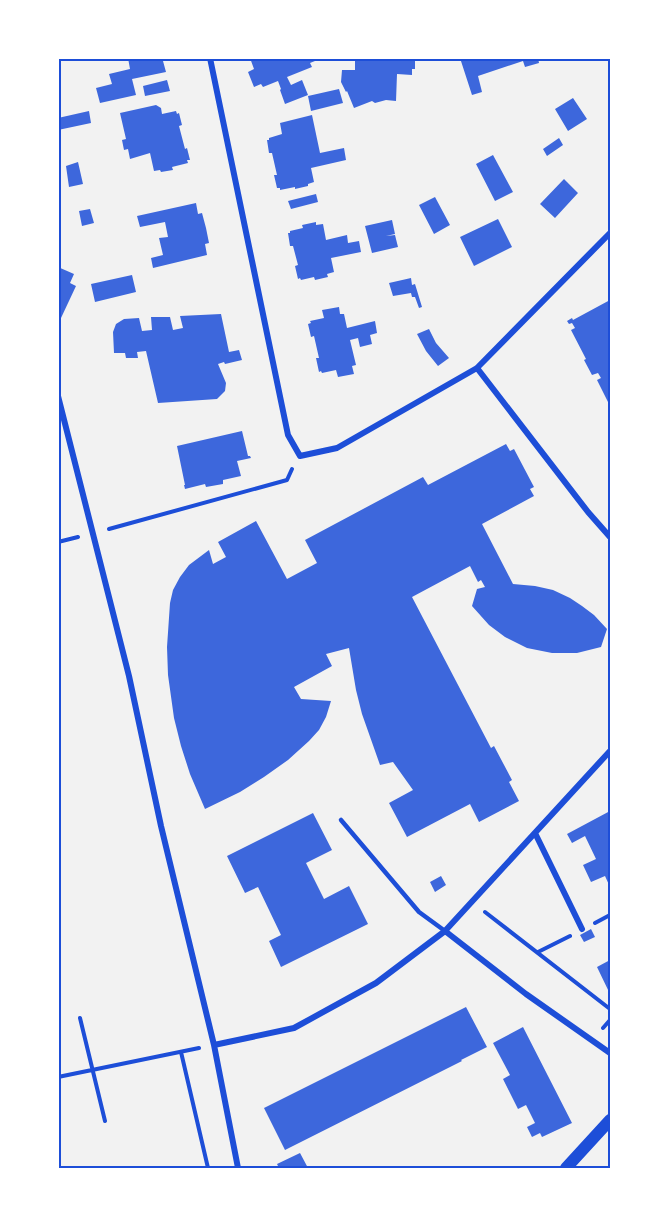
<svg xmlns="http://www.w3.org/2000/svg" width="669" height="1227" font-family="'Titillium Web',sans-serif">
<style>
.building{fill:#3d67dc}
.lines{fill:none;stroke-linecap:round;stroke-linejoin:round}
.path{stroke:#1d4ed8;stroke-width:4}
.service{stroke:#1d4ed8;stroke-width:4.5}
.minor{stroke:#1d4ed8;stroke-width:6}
.secondary{stroke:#1d4ed8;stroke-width:12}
.neatline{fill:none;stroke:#1d4ed8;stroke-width:2}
</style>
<rect width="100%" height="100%" fill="#f2f2f2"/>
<!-- building -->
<path class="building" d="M128,58H169V60L163,61L166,72L132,79L136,95L100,103L96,88L112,84L109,74L130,69Z
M250,58H320V59L310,63L312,67L287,77L291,85L302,80L308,95L285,104L280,90L281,89L278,81L263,87L261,84L254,87L248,72L254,69Z
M355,58H415V69H412V75L397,74L396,101L386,100L375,103L372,101L354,108L347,91L346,92L341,82L342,70H355Z
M460,58H538L539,63L525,67L523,61L478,76L482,92L472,95Z
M167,80L170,91L145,96L143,86Z
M339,89L343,103L311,111L308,96Z
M573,98L587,119L568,131L555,109Z
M156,105L161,108L162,114L176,111L177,114L179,113L182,125L179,126L185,149L187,148L190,160H187L188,163L172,167L173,170L161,172L160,170L154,171L150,153L130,159L128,149L124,150L122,140L126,139L120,113Z
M89,111L91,123L58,130V118Z
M312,115L320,153L344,148L346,160L311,168L314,182L308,184V186L295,189V187L280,190V188H277L274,175H277L272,153H269L267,140H269V138L282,134L280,123Z
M559,138L563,145L547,156L543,149Z
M493,155L513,192L495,201L476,164Z
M78,162L83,184L69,187L66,166Z
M564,179L578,193L555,218L540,204Z
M316,194L318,202L291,209L288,201Z
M435,197L450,225L434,234L419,205Z
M196,203L198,214L202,213L206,228L209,243L205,244L207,255L153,268L151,258L163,255L159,238L168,237L165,222L140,227L137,216Z
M90,209L94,223L82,226L79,211Z
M498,219L512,247L474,266L460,237Z
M392,220L395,234L386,236L395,235L398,247L372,253L365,226Z
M316,222V225L323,224L326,240L347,235L348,243L359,241L361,252L331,258L334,272L327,274L328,277L315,280L314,277L301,280L300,278L298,279L295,266L298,265L293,246H290L288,233H290V231L303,228L302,225Z
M58,267L74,274L70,283L76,286L61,318L58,317Z
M132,275L136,292L95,302L91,284Z
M411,278L412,285L415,284L422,307L419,308L415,297H412L411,293L393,296L389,283Z
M610,300V406L597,380L601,378L598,373L592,375L584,360L586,359L571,330L575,328L572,323L569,324L567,321L572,318L573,320Z
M339,307L340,314H344L347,328L375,321L377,333L370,335L372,344L360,347L358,338L350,340L356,365L352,366L354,374L338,377L336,370L322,373L321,371L319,372L316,358H319L314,336L311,337L308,324L311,323L310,321L324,318L322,310Z
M221,314L229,352L239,350L242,360L225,364L224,362L218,364L226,383L225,391L217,399L158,403L146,351L137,352L138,358H126L125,353H114L113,332L116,324L124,319L139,318L142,331L152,330L151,317H170L173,330L183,328L180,316Z
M429,329L436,343L449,358L438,366L426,351L417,334Z
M242,431L248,456H250L251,458L237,461L241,476L223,480V484L206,487L205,484L185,489L184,485H185L177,446Z
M506,444L510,451L514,449L534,487L530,489L534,496L482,524L513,584L535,586L553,590L570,598L582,606L594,615L607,629L601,647L577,653H552L527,648L505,637L489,625L472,606L477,589L485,587L481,580L478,582L470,566L412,597L491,748L494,746L512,780L509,782L519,801L479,822L470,804L407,837L389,803L413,790L393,762L380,765L362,714L356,690L349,648L326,654L332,666L294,687L301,699L331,701L326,717L319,730L309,741L288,760L264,777L240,792L205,809L190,774L181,746L174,718L168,675L167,647L170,603L173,590L180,577L189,565L209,550L213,564L226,557L218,542L256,521L287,579L317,563L305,540L423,477L428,485Z
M610,811V887L605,876L591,882L583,865L596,859L585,836L572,843L567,834Z
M313,813L332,850L306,863L324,899L349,886L368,924L281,967L269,941L281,935L258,887L245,893L227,856Z
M441,876L446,885L435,892L430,882Z
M591,929L595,937L584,942L580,935Z
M610,960V994L597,967Z
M466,1007L487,1047L461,1060L462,1061L285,1150L264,1108Z
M523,1027L572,1123L542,1137L540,1133L532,1137L527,1127L535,1123L526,1105L518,1109L503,1079L510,1075L493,1043Z
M300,1153L308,1168H279L277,1164Z"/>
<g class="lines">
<!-- path -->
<path class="path" d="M109,529L287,480L292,469
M58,542L78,537
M485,912L610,1009
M595,923L610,915
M538,952L570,936
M80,1018L105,1121
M603,1028L610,1020
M181,1052L208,1168
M58,1077L199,1048"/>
<!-- service -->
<path class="service" d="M341,820L419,912L445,931"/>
<!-- minor -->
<path class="minor" d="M210,58L288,435L300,456L337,448L477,368L610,233
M477,368L588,512L610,537
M58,396L129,676L161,826L214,1045L238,1168
M535,833L582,929
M445,931L526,994L610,1053
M214,1045L294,1028L376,983L445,931L610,751"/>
<!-- secondary -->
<path class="secondary" d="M566,1168L610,1120"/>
</g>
<!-- border -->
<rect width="669" height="1227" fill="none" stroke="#ffffff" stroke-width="120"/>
<rect x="60" y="60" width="549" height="1107" class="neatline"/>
</svg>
